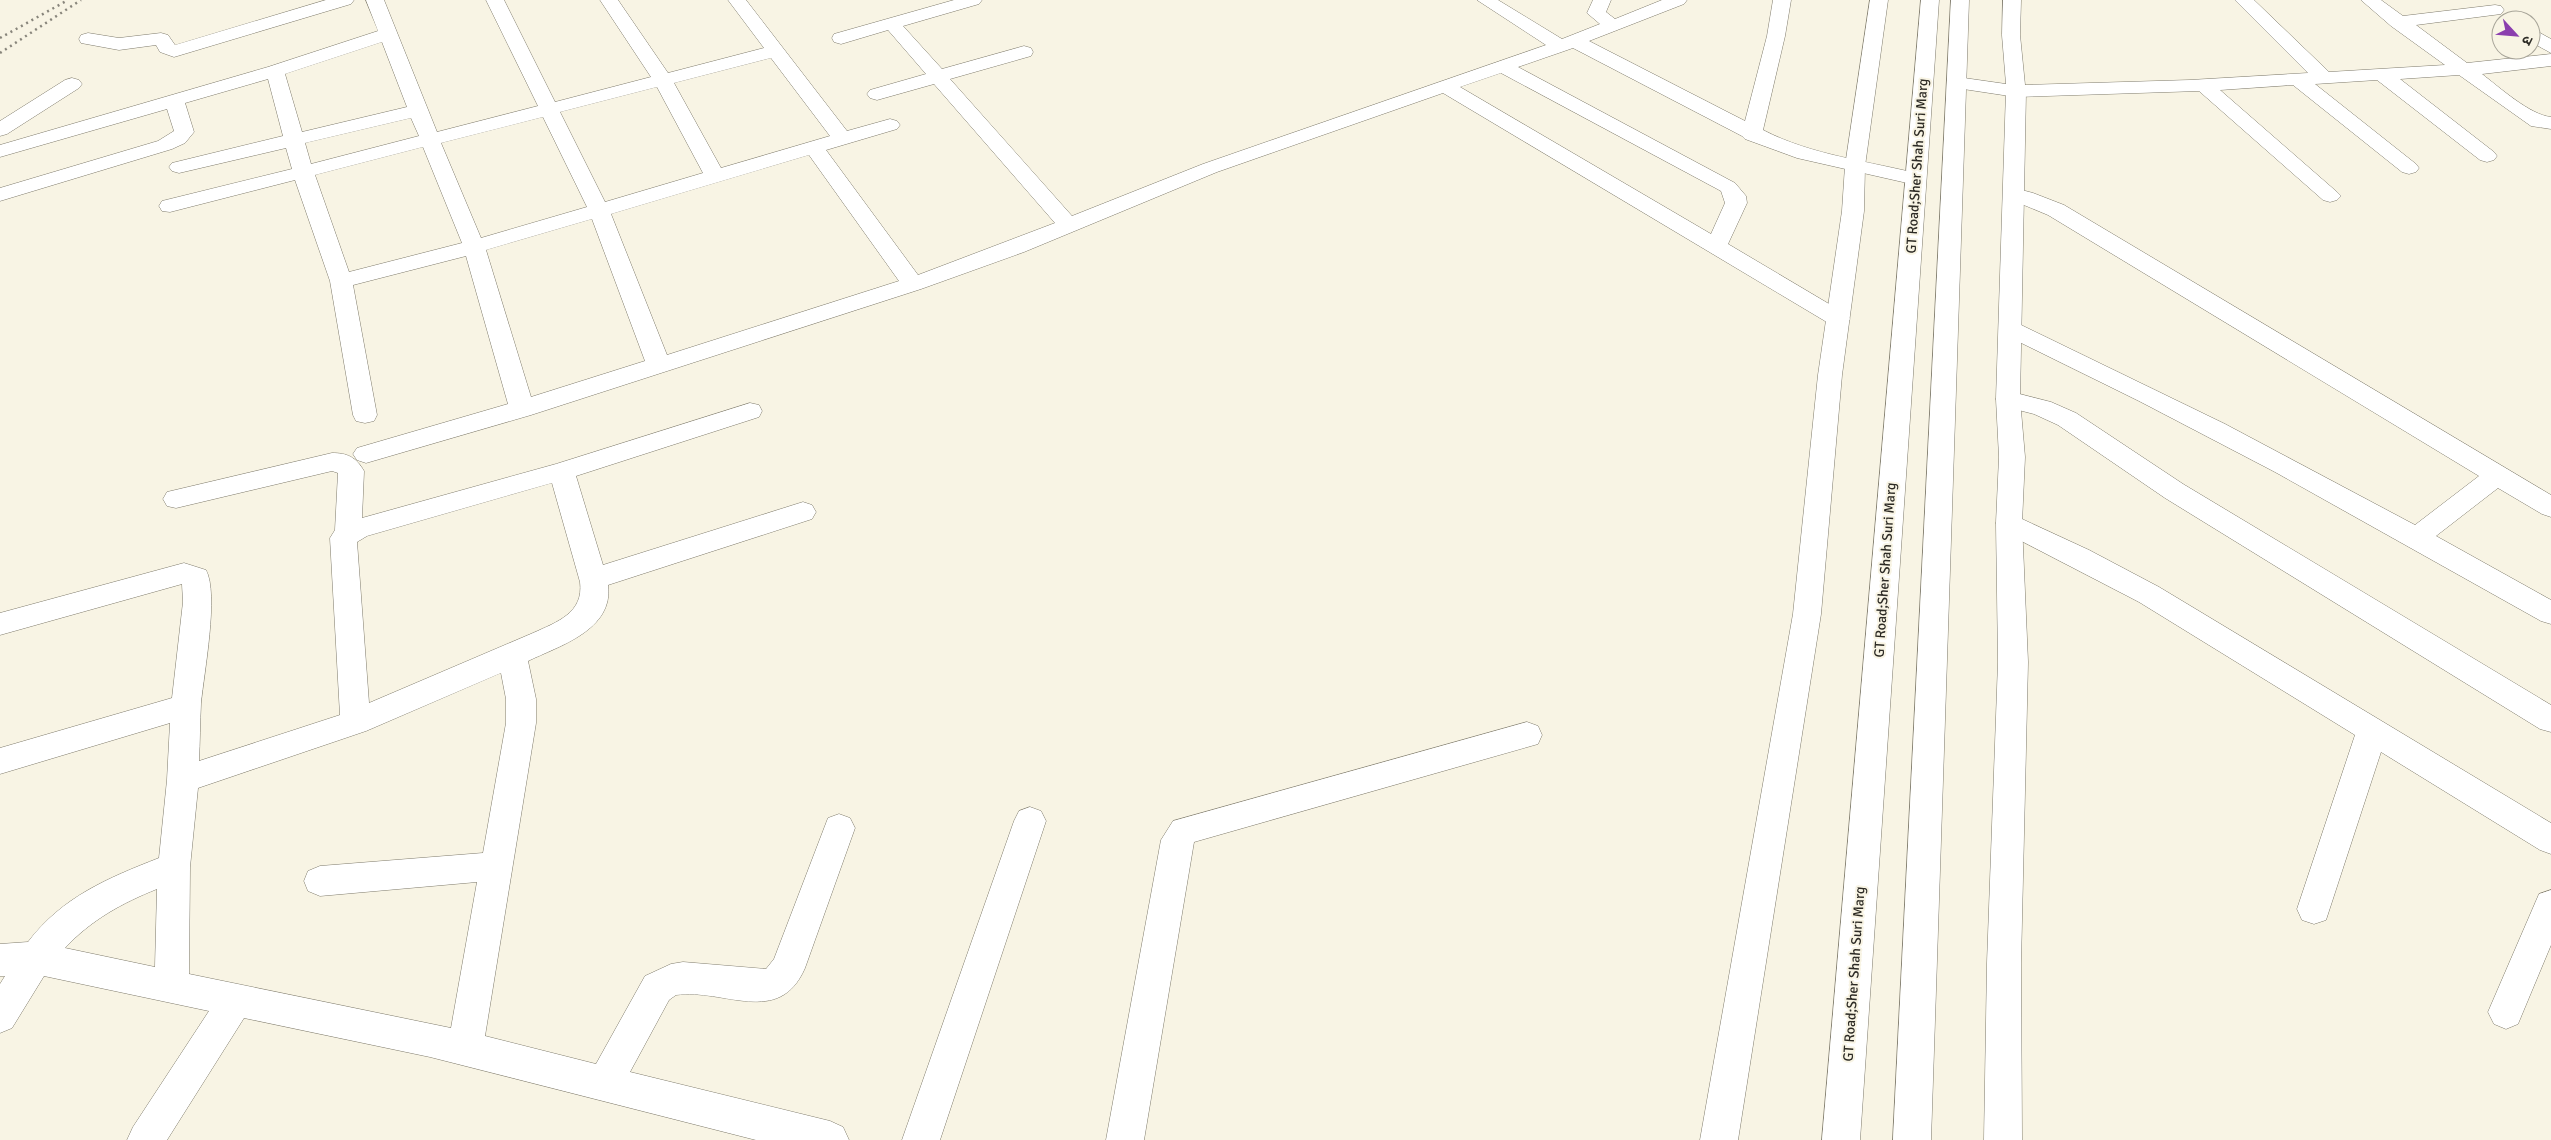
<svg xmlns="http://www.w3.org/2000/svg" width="2551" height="1140" font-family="Signika,'Noto Sans Devanagari',sans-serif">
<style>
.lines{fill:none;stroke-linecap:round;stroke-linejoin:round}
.minor-casing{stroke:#7f7b6c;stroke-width:1}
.major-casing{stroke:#7f7b6c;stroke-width:1}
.minor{fill:#fff;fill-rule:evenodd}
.major{fill:#fff;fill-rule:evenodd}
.rail{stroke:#88857b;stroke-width:2.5;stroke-dasharray:2 4;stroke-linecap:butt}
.labels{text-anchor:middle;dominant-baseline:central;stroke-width:4;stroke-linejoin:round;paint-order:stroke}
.street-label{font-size:14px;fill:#2d2b25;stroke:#f8f4e4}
</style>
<rect width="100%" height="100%" fill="#f8f4e4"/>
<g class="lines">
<defs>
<path id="minor" d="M326,0H354L351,4L174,57L160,52L156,45L119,50L81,43L79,39L81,35L88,33L119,38L161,33L168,35L175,45Z
M366,0H384L437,132L538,106L486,0H504L555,102L651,77L600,0H618L668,73L764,48L728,0H746L847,131L890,119L897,121L900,125L897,129L826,150L918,275L1055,223L934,84L877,100L870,98L867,94L870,90L926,74L888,30L841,44L834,42L832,38L834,34L954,0H982L979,4L903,26L942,69L1024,46L1031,48L1033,52L1031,56L950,79L1072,216L1203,164L1546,45L1477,0H1498L1562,39L1600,24L1587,13L1593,0H1611L1606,12L1615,19L1662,0H1687L1684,4L1589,41L1745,121L1767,36L1773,0H1791L1785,36L1763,130C1813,156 1870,161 1923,175L1926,179L1923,183L1916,185L1797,158L1745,139L1742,136L1573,48L1518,67L1735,183L1746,196L1747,203L1728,244L1846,314L1850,319L1846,324L1838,326L1830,324L1443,93L1217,172L1024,252L921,289L531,415L366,463L357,460L353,454L357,448L508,404L466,256L353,285L377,415L374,421L365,423L356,421L353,415L330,281L295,180L170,212L162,211L159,206L162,201L292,169L286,148L179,173L172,171L169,167L172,163L283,136L268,79L185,103L194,132L185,143L172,149L0,201V188L158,141L174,131L167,109L0,157V145L268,67L378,31ZM382,42L407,107L302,132L285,74ZM771,58L830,136L721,168L674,83ZM1501,73L1721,191L1725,203L1711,234L1460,87ZM657,87L703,173L605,202L560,112ZM543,117L587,207L481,238L441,143ZM411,118L419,136L311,164L305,143ZM423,147L462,243L349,272L315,175ZM809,155L899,281L667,355L611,214ZM592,219L645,361L531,397L486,250Z
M2003,0H2021L2020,35L2025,85L2190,80L2308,73L2235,0H2254L2329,72L2445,65L2391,26L2361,0H2381L2403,16L2495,5L2501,6L2504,10L2501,14L2416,25L2467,63L2551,54V66L2482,74C2499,87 2530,115 2551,117V129L2531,126L2459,75L2400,79L2494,152L2497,156L2494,160L2487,162L2480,160L2377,80L2315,84L2416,164L2419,168L2416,172L2409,174L2402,172L2293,85L2220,90L2337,192L2341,196L2337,200L2330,202L2323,200L2199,91L2016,97L1950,87L1947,83L1950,79L1957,77L2006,84L2002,35Z
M2531,28L2551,39V53L2531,42Z
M72,78L79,80L82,84L79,88L7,134L0,136V121L65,80Z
M2014,188L2033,193L2064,205L2551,495V517L2542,514L2498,488L2436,536L2551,600V624L2541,621L2275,472L2139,401L2003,334L1999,329L2003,324L2011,321L2019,324L2225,424L2415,525L2479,476L2048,215L2007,198L2003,194L2007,190Z
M2008,391L2051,402L2076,413L2183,484L2551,705V732L2540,729L2165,498L2058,425L2034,414L1999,405L1996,399L1999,393Z
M750,403L759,405L762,411L759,417L576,476L603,565L803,502L812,505L816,512L812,519L608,585C614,630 559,646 528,661L536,699V723L485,1036L596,1064L645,976L671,964L683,962L766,969L774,959L828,818L839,814L850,818L855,828L805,968C779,1028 724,988 676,995L669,1000L630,1072L830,1121L843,1127L849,1140H756L430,1057L244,1018L167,1140H127L133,1127L209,1011L44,976L12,1028L0,1033V984L5,976H0V944L28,942C62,897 108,878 159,858L167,780L170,723L0,774V748L172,698L183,602L182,584L0,635V613L184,563L206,570C219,594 204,673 201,703C200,723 200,742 199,761L340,715L330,538L335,530L338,473L332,471L176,508L167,506L163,499L167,492L332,453C347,453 356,457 364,471L362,518L556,464ZM552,483L580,582C584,613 557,622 533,633L369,703L357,542L367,536ZM501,673L506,699V723L483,853L320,866L308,871L304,881L308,891L320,896L477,882L451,1028L189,974L190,867L198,788L366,731ZM157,889L155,967L65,948C91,920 122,903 157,889Z
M2009,513L2089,550L2159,587L2551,823V854L2540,850L2381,752L2326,920L2314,924L2302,920L2297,909L2355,735L2139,602L2000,530L1996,523L2000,516Z
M1527,722L1538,726L1542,735L1538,744L1194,842L1144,1140H1106L1161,840L1173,821Z
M1030,807L1041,811L1046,821L940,1140H902L1014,821L1019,811Z
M2551,890V945L2518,1024L2506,1029L2494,1024L2488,1012L2539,894Z"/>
<path id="major" d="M1870,0H1888L1865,166L1864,211L1842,375L1821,614L1738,1140H1700L1793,614L1818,375L1842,211L1845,166Z
M1921,0H1939L1860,1140H1822Z
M1951,0H1969L1931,1140H1893Z
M2016,85L2023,87L2026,91L2020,399L2025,457L2022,523L2028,662L2021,963L2022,1140H1984L1987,963L1998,662L1996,523L1999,457L1996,399L2006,91L2009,87Z"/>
</defs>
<!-- minor casing -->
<use href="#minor" class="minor-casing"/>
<!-- major casing -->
<use href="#major" class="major-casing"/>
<!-- minor -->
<use href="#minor" class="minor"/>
<!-- major -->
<use href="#major" class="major"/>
<!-- rail -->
<path class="rail" d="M0,38L68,0
M0,53L81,0"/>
</g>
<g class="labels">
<!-- street labels -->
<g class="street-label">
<text transform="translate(1917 166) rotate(-86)">GT Road;Sher Shah Suri Marg</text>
<text transform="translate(1885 570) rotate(-86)">GT Road;Sher Shah Suri Marg</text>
<text transform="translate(1854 974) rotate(-86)">GT Road;Sher Shah Suri Marg</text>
</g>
</g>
<!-- north arrow -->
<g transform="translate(2516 35) rotate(116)"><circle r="24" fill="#f8f4e4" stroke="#a7a498"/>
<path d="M0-4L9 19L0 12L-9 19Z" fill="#8b3eae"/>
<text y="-8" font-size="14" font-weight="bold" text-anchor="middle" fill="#2d2b25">उ</text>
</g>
</svg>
